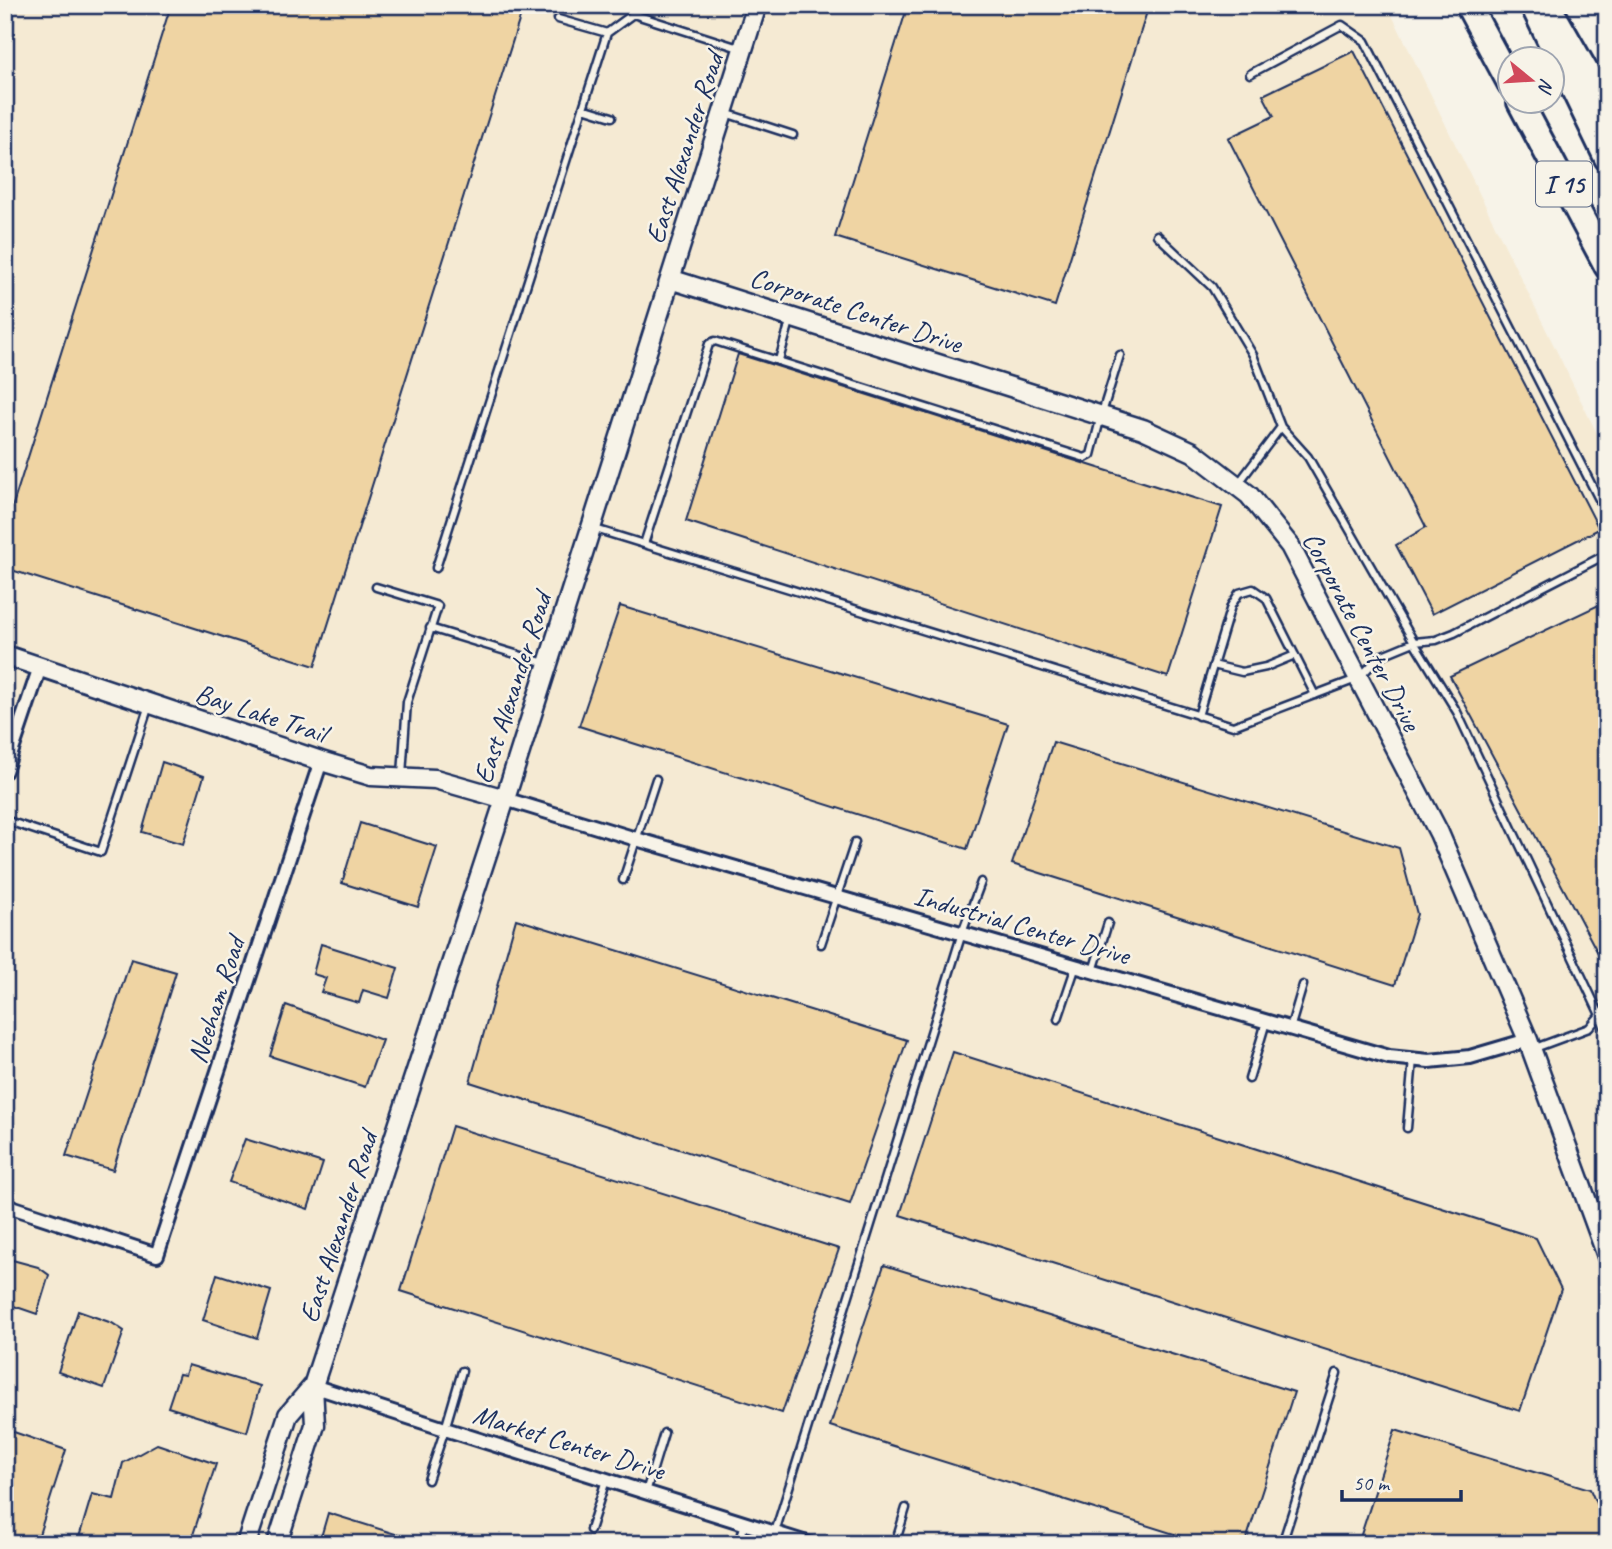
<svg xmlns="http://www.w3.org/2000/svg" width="1612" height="1549" font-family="Caveat,sans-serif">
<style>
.built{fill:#f5ead3}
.building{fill:#efd4a3;stroke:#1b2f5e;stroke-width:2}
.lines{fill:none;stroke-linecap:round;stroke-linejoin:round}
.lane-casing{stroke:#1b2f5e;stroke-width:11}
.street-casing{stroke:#1b2f5e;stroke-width:18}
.secondary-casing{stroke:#1b2f5e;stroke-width:23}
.highway-casing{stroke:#1b2f5e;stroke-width:30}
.lane{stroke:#f7f3e8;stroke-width:6}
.street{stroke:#f7f3e8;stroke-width:12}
.secondary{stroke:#f7f3e8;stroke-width:18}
.highway{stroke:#f7f3e8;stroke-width:24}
.labels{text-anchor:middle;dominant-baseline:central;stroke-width:5;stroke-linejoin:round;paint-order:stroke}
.shield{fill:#f7f3e8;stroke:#5d6a87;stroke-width:2}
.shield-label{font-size:26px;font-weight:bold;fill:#1b2f5e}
.street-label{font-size:28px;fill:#1b2f5e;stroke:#f7f3e8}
</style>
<rect width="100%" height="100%" fill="#f7f3e8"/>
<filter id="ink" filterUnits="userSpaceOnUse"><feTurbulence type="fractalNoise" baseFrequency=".0143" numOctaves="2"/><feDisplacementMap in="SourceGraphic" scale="14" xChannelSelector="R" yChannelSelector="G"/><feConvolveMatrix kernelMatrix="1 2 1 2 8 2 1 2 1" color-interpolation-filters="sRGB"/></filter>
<g filter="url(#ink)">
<!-- built -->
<path class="built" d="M5,5H1387L1607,454V1544H5Z"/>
<!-- building -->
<path class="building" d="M171,5H524L315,666L5,568V530Z
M908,5H1149L1055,306L835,237Z
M1354,51L1599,529L1432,614L1396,545L1426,527L1228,138L1274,116L1263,95Z
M738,354L1222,507L1168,677L686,521Z
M1607,601V970L1450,676Z
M620,606L1008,724L967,849L579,726Z
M1053,742L1399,848L1417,914L1395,985L1012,864Z
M162,762L204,776L183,844L142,832Z
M360,823L437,847L418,907L342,883Z
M516,919L907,1040L850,1204L470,1082Z
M321,944L398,968L389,998L363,990L359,1003L321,992L326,978L313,974Z
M131,959L176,972L113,1170L66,1156Z
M286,1005L382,1040L365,1087L270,1056Z
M953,1052L1536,1238L1561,1289L1520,1411L900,1215Z
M452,1126L839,1249L782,1413L401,1291Z
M245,1139L323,1163L308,1209L229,1182Z
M5,1258L38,1267L49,1275L37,1314L5,1303Z
M884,1265L1294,1392L1245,1544H1206L830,1426Z
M217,1274L271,1291L257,1338L203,1320Z
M78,1311L112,1323L124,1331L104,1388L58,1372Z
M188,1365L260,1386L247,1432L168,1407L179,1374L185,1375Z
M5,1429L66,1450L36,1544H5Z
M1395,1430L1590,1489L1607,1529V1544H1358Z
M157,1444L216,1464L190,1544H77L92,1494L114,1499L123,1463Z
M328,1513L418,1541V1544H319Z"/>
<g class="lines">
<defs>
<path id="lane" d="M558,19L607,33
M1250,74L1342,25L1365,41L1607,515
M583,108L612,117
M725,113L793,135
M1157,235L1212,287L1253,355L1281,427
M779,360L791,318
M1238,484L1281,427L1308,457L1414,642L1457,712L1600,1015L1607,1034
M592,528L1233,726L1359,678L1380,656L1414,642L1436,640L1454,633L1607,554
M644,544L709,344L715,341L1085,458L1091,455L1101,416L1120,355
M436,568L607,33L633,14L742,49
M376,587L438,606L407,702L402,775
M430,628L545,663
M1213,665L1242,672L1266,667L1295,655
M1198,716L1231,606L1239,593L1253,589L1266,598L1315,695
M5,820L101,852L149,705
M623,880L656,779
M821,944L855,842
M1093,971L1108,923
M1058,1019L1076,966
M1290,1029L1303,985
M1535,1048L1589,1028L1607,1007
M1249,1079L1266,1022
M1407,1128L1413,1059
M428,1480L445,1429L462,1371
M646,1492L664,1433
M590,1530L606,1480
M775,1532L962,933L981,882
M739,1544L745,1523
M895,1544L906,1508
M1282,1544L1337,1373"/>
<path id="street" d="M5,771L40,667
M505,799L636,839L1389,1057L1429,1061L1470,1057L1528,1040
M5,1205L157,1255L321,761
M313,1386L445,1429L810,1544"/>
<path id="secondary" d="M670,279L1143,429L1193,452L1249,495L1290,546L1439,833L1528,1040L1607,1256
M5,655L321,761L371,776L435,779L505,799
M246,1544L288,1415L313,1386
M277,1544L315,1425L313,1386L505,799L757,5"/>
<path id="highway" d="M1468,5L1510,83
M1533,5L1607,158
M1555,18L1607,109
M1520,102L1607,266"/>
</defs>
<!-- lane casing -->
<use href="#lane" class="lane-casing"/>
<!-- street casing -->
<use href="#street" class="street-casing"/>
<!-- secondary casing -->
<use href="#secondary" class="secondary-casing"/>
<!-- highway casing -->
<use href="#highway" class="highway-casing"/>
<!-- lane -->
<use href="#lane" class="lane"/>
<!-- street -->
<use href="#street" class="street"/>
<!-- secondary -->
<use href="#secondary" class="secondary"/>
<!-- highway -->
<use href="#highway" class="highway"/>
</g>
</g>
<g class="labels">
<!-- shield labels -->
<rect class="shield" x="1536" y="161.5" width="56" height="45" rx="5"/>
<g class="shield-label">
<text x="1564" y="184">I 15</text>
</g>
<!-- street labels -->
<g class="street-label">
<text transform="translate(684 148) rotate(-72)">East Alexander Road</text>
<text transform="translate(856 310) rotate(18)">Corporate Center Drive</text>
<text transform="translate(1362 631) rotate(62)">Corporate Center Drive</text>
<text transform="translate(512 688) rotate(-72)">East Alexander Road</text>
<text transform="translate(261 713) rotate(18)">Bay Lake Trail</text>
<text transform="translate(1022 925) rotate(16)">Industrial Center Drive</text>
<text transform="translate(216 1000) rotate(-72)">Neeham Road</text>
<text transform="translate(338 1227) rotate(-72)">East Alexander Road</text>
<text transform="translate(569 1442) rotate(17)">Market Center Drive</text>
</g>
</g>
<!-- margin -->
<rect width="1612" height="1549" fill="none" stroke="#f7f3e8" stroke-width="28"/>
<rect x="14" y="14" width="1584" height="1521" fill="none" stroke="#1b2f5e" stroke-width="2.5" filter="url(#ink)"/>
<!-- north arrow -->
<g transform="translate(1531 80) rotate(108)"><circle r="33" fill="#f7f3e8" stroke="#9fa5b1" stroke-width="2"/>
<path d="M0-5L12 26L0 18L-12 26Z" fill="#d1495b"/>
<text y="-10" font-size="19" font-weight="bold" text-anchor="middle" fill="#1b2f5e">N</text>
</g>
<!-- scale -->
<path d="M1342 1490v10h119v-10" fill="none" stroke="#1b2f5e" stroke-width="3.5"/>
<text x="1353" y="1490" font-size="21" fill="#1b2f5e" stroke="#f7f3e8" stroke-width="5" paint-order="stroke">50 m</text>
</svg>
